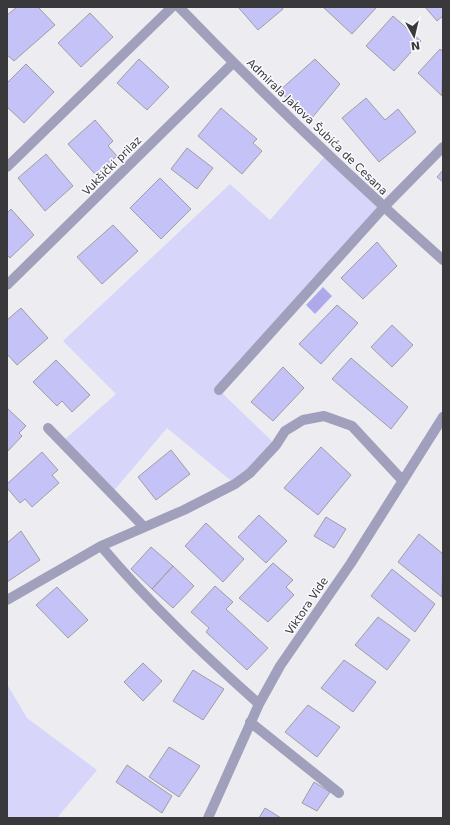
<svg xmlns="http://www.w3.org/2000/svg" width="450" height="825" font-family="'DejaVu Sans',sans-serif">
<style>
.green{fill:#d7d5f9}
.water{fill:#aea9eb}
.building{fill:#c5c2f8;stroke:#9e9ea2}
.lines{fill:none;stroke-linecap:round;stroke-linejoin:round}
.minor{stroke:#a09fbc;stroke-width:10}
.labels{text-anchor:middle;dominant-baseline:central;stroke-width:3;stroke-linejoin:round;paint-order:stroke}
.street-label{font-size:11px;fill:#39393b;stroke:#fbfaff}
</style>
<rect width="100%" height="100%" fill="#ededf1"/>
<!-- green -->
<path class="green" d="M327,154L384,207L219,390L276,445L235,484L167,428L111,494L63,441L116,394L63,341L230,184L270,220Z
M7,684L27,718L97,770L57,818H7Z"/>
<!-- water -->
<path class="water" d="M323,287L332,296L315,314L306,305Z"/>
<!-- building -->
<path class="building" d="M17,7H38L55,25L14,61L7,55V15Z
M238,7H282L283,9L258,30Z
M323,7H375L376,8L352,34Z
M425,7H443V16L437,21Z
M90,13L113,37L81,67L58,43Z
M393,16L421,41L394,71L366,46Z
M440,49L443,52L442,96L418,73Z
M139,59L169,87L147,110L117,83Z
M315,59L340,84L311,119L279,91Z
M26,64L54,92L24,123L7,107V83Z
M366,98L385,120L398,109L416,132L379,162L342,118Z
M221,108L257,139L253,143L262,151L242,174L198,136Z
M95,120L113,141L108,146L117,156L95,174L68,144Z
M187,148L213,168L197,189L171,169Z
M46,154L73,186L45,211L18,178Z
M443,170V182L437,177Z
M160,178L191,209L161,239L130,208Z
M11,209L34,235L10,258L7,255V213Z
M113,225L138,251L102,284L77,257Z
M377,242L397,266L363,299L341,278Z
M337,305L358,323L321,364L299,344Z
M21,308L48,338L17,365L7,354V320Z
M392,325L413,345L392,367L371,347Z
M351,358L408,407L391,429L332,379Z
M56,360L90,395L72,412L62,401L57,406L33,382Z
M283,367L304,388L273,421L251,402Z
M7,408L26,426L19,433L22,436L7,452Z
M321,447L351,475L318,515L284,488Z
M171,450L190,474L156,500L138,477Z
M42,452L58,470L52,475L59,483L32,507L25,499L20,503L7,488V484Z
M259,515L287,541L266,563L238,537Z
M326,517L346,529L334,548L314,536Z
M206,523L244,559L223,582L185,546Z
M21,531L40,560L7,582V543Z
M419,534L443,554L442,597L398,562Z
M151,547L173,566L152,589L131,569Z
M273,563L293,580L286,587L294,595L268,622L239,598Z
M173,566L194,586L173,608L152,589Z
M392,569L435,604L415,632L371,596Z
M215,586L233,602L226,609L268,648L247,670L206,632L209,628L191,612Z
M57,587L88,620L68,638L36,605Z
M378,617L410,640L387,670L355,645Z
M344,660L376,682L353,712L321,688Z
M143,663L162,681L143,701L124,682Z
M193,670L224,689L203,720L173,701Z
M308,705L340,727L317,757L285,732Z
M169,747L200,766L179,797L149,777Z
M127,765L172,796L162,813L116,782Z
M314,782L330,792L317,811L302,803Z
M265,808L281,818H259Z"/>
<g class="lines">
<!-- minor -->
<path class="minor" d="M179,7C264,95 352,179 443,260
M7,167L172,7
M7,285L233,63
M219,390L384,207L443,147
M48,428L144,527
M101,546C150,604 203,654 259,704
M7,600L101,546L184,510L235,484L250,473L276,445L285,431L303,420L324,416L352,426L403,481
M250,722L339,793
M208,818L259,704L280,666L351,563L443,417"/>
</g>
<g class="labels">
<!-- street labels -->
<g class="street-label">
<text transform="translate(317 127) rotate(44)">Admirala Jakova Šubića de Cesana</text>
<text transform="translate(112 166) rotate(-45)">Vukšički prilaz</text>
<text transform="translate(307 606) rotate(-56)">Viktora Vide</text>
</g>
</g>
<!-- border -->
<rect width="450" height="825" fill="none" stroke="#39393b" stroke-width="16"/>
<!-- north arrow -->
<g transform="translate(414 36) rotate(172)" stroke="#fbfaff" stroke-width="3" paint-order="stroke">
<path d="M0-3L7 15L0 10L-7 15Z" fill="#39393b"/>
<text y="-6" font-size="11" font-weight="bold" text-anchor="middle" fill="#39393b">N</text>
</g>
</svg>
